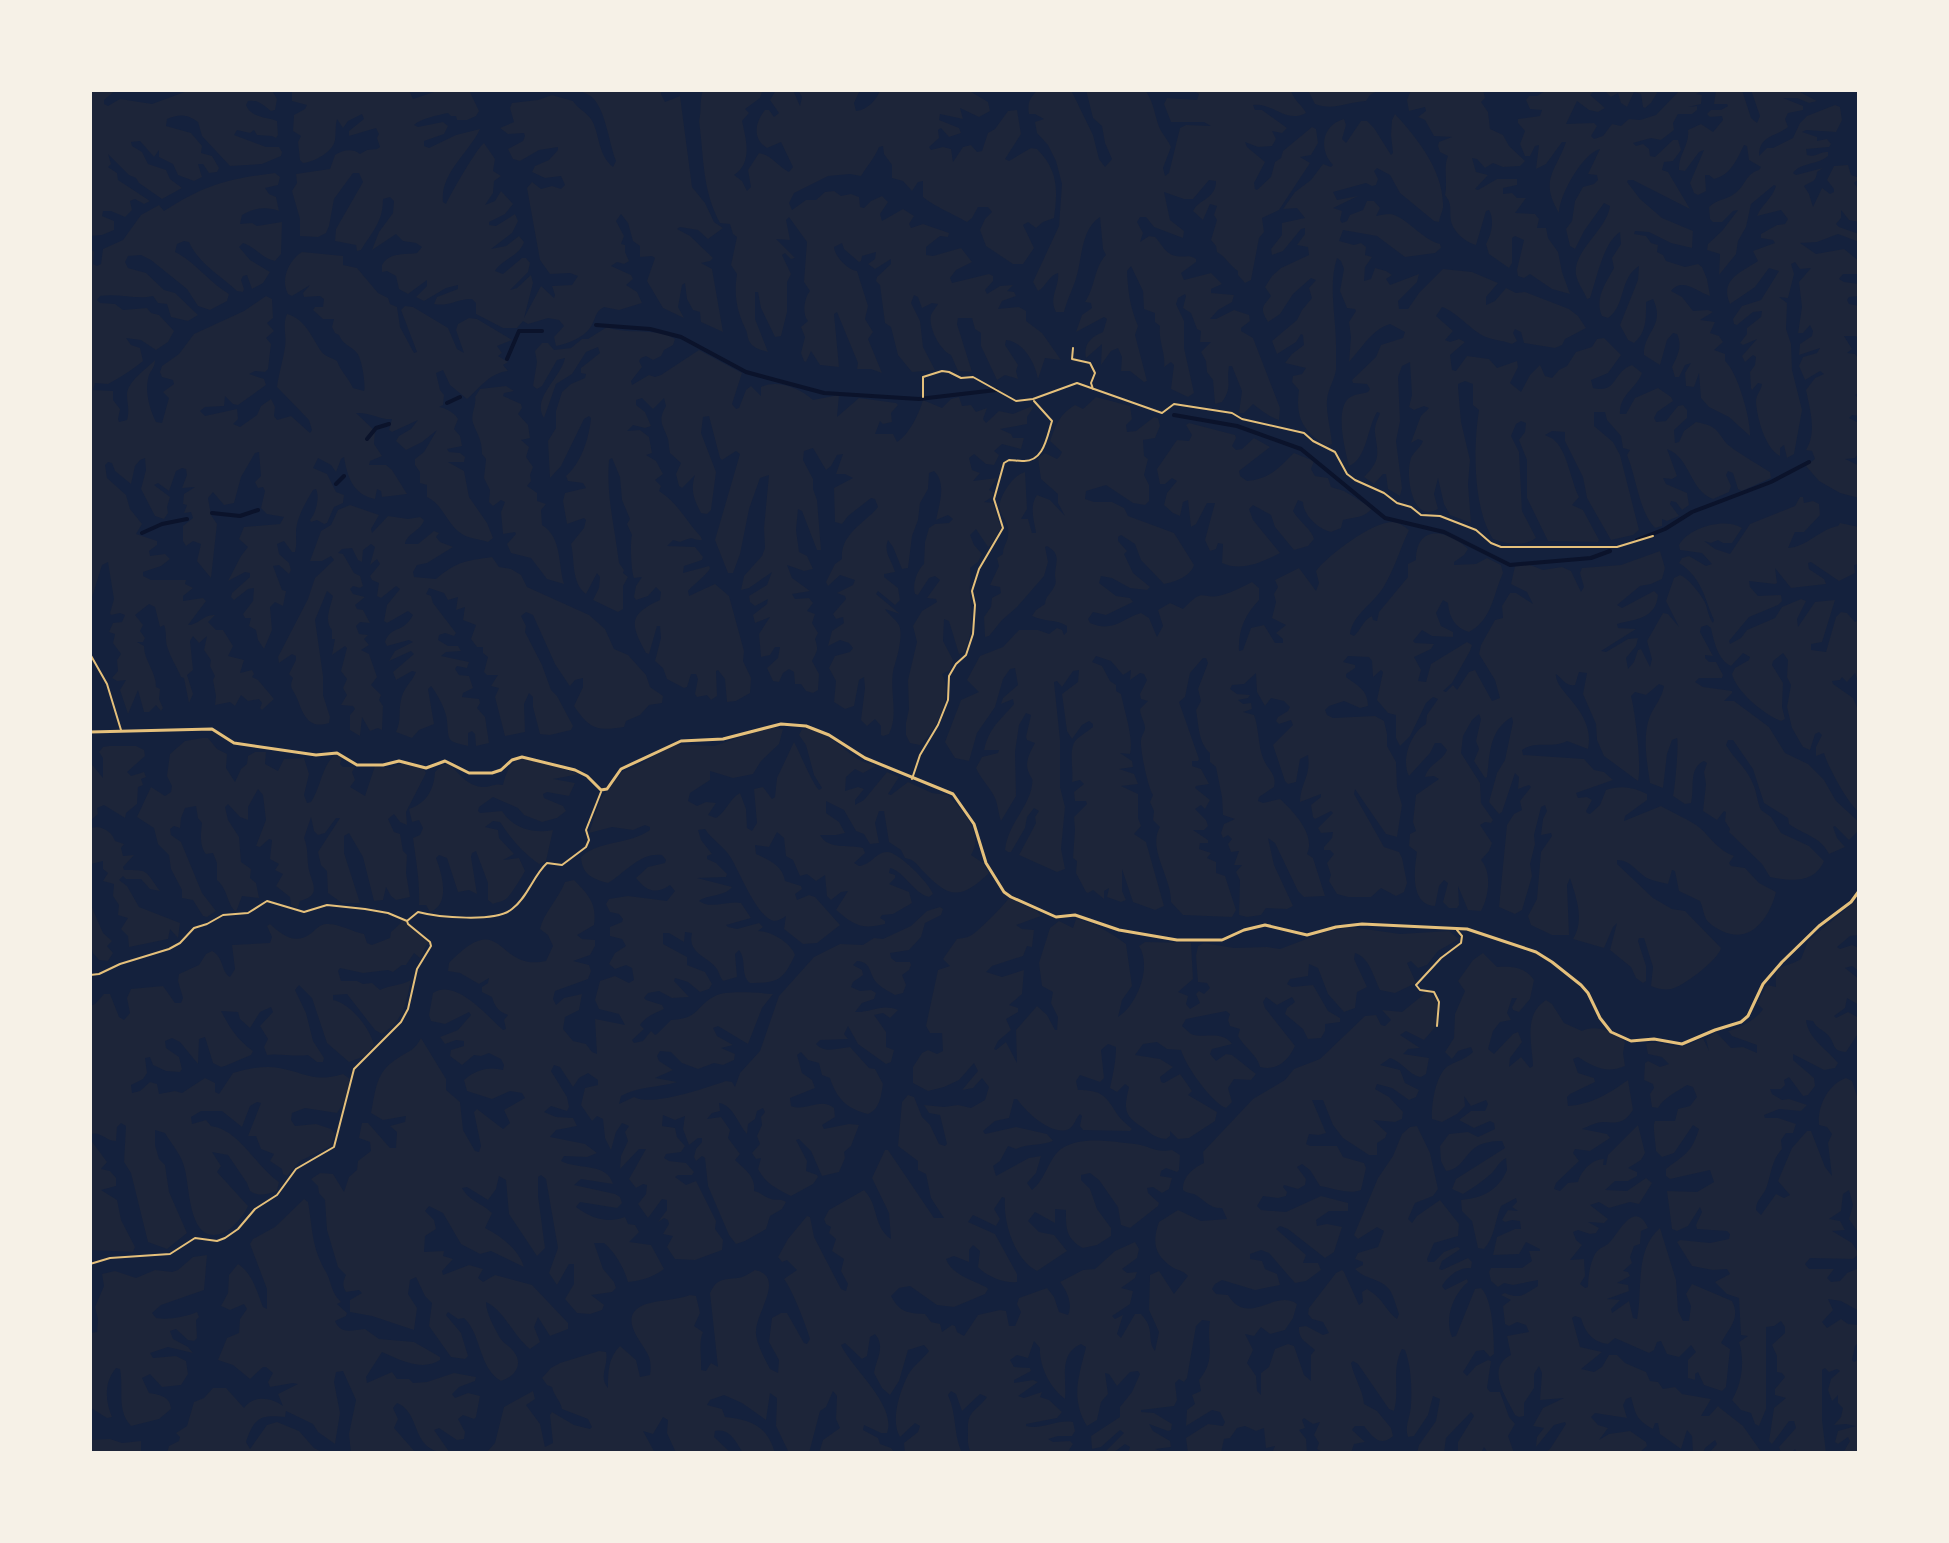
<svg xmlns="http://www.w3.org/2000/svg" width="1949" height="1543" font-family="Karla,sans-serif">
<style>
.green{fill:#1d2539}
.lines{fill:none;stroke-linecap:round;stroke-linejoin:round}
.canal{stroke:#0b132b;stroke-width:4}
.minor{stroke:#e5c07b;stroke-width:2}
.tertiary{stroke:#e5c07b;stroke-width:3}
</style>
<rect width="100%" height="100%" fill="#14213d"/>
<!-- green -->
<path class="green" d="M90,90H116L104,100V104L108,106L120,99L152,104L190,90L273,92L277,99L275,110L271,111C264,106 258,99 248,101L246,105C251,118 267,117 277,121L278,135L276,138L272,136L257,135L254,130L250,133L237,130L234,135L266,147H279L282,152L281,156L262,164L230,166L202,136L198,122C187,114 179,114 167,119L166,126L191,133L202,146L201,153L212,156L219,168L217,172L209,173L203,164H198L202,177L194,181L178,175L173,164L159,157V150L154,157L140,141L131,142L132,146L142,152L148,164L166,170L170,179L182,188L162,199L139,183L136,178L129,175L108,154L111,164L108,167L117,173L118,180L150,201L144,204L135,199L130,201L132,210L125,217L111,211H103L102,216L114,221V230L102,235L90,236Z
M292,90H409L413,99L440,90H469L479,111L476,116L467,120H457L456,116H451L448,113C438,115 420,119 414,125L418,127L443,122L448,126L444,134L424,141V146L429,148L456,135L480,129C469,153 440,173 443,202L446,204C451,193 477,148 484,143L495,159L493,171L501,176L494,181L493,193L485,205L495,201L501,191L513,204L505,214L489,222V225L496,226L515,214L518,221L512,233L491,249L506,246L519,236L524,242C519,257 503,258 495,271L503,274L522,258H526L530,263L528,272L510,290L517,288L531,275L533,283L524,318L541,286L554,298L555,295L552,286L572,285L578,276L570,273L550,274L540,260L527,188L532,182L541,189L552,186L561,189L565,185L561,176L545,178L532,172L535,166L549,160L558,150V147L539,150L520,161L513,159L508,149L523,141L525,136L524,133L508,134L500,128L514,122L510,108L512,103L538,100L552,95L573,101C577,108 586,112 591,119C600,133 597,154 613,167L616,161C609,144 605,104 589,95C586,93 581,92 578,90H662L661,94L665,102L680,96L692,187L705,203L714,222L723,228L708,239L698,230L680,227L677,229L690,236L713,258L710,261L701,263L712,269L723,332L701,322L700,312L693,310L687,299L685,283L682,285L678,307L684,318L663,308L647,281L655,258L652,256L640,257V246L633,241L628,223L621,214L616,221L624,236L621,244L625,245V252L629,261L624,264L617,262L611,266L631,275L633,279L626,285L637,292L642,303L619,310L604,307C594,312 596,320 590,328C583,338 567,344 556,346L554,337L564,326L559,320L548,318L528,324L523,321L517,328H503L476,314V303L472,299C459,298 449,307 434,304L437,297L458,289V285L446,288L424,301L416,297L427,286V280L408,294L399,289L396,276L387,271L382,272V265C389,252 404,255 417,253L422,247L416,243L403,241L396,234L372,250L379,232L393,213L394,201L390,197L383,199C383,222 372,232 361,250L357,251L356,245L335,241L336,229L363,182L359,173H353L334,199L329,226L326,233L318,237L300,236V219L292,191L297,183L296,174L330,169L335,155C343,150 352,148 360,154L367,150L377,149L380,147L377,138L379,134L376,128L349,136V131L364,119L362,114L348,121L343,128L337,119C335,126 336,133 335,140C333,152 314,162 303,163L300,160L298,142L301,136L293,131L294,115L305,109L307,105L292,101Z
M703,90H760L762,92L760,98L745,109L749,113L742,121C746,139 753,163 734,175L742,181L747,191L751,187L748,170L759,153C773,156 777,166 789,172L793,167L781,142L767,148C752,139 755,122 765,110H769L774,117L779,113L770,100L776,90H793L800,106L802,97L798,90H860L854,103L856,111C867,110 877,100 880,90H968L988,102L990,111L979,117L960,108L963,119L940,114L939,120L959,128L961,133L949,137L941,128L938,130L939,138L929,147L931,150L943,147L951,149L953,162L963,147L971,145L977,152L982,151L988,133L995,129L1008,111L1017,110L1021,134L1005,159L1009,161L1031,148L1037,149C1058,170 1058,189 1054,218L1043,222L1036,228L1028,222L1023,225L1034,248L1023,264H1013L986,246L980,230L985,219L992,212L988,207H978L972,218L967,222C955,215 932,205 923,197V181L918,182L912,191L903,181L892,178V165L884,154L883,146L879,147C874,159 867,166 861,176L850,174L828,176L794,193L789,203L792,210L806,200H816L825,192L834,191L841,196L851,194L859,197L860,207L864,208L871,201L882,196L888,202L880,214L882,221L903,209L914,216L909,224L911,228L923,224L949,233L948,237L940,236L926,247V255L933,256L961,248L972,262L956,270L950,278L952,283L989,274L993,276V281L985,290L987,294L1000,286L1013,285L1007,291L1014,292L1016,296L1002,301L998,309L1019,307L1026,311V321L1042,333L1061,360L1045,358L1038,379C1035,363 1024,342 1006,340L1005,345L1018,365L1016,371L1018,379L1005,375L997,380L981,346V333L975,329L972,318H958L957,324L972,372L958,371L951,355C940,350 928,327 931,315C932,312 937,306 938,304L932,303L922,308L918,297L914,295L911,303L920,321L923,347L935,370L912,372L898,355L891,327L885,323L880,285L876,281L877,277L891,264V259L875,269L868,264L875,259L876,252L862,256L861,261L859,262L844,249L842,243L834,247C835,257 848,270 857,271L868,306L865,319L873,332L868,339L882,373L871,369H857L858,363L837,312L834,314L839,367L820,365L811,351L806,362L804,361L801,353L805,337L801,327L808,321C802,315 804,298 810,291L804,282L807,242L789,217L786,220L790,240L776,239L795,258L791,259L785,253L782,255L791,274L787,282V312L781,336L775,337L761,308L758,292H755V319L768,352C763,350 757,350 752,345C746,339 749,335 745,328C736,309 734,294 737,274L731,265L737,237L733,234L730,224L720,223C702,190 704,157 699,121C702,110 699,102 703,90Z
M1038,90H1071L1093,135L1099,159L1105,167L1112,159L1105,143L1102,126L1093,118L1086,90H1145C1155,104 1154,115 1160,129C1163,135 1168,140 1171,147L1163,168L1165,176L1169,173L1180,128L1186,125L1211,126L1204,122H1171L1164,104L1167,98L1197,100L1199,94L1192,90L1291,91C1295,102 1303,106 1306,113C1285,124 1273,102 1253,105L1255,110H1262L1287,128L1282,133L1272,131L1276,139L1272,146L1258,147L1245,142L1247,147L1265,162L1254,183L1255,189L1257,190L1271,177L1275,162L1281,158L1283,151L1312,127L1316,129L1318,143L1311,155L1300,157L1310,163L1279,210L1262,218L1264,232L1259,238L1251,280L1245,283L1238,275V271C1229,265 1226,257 1217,252L1216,246L1211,240L1217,220L1214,215L1217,206L1210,204L1203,220L1193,211C1199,199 1216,199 1216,181L1209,180L1193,199H1184L1164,192L1170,220L1184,231L1183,238L1154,227L1146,217H1140L1137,222L1143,233L1140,242L1149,236L1155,237C1162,244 1165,254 1176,256C1185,258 1188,254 1196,259V262L1181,273L1184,280L1211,273L1222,284L1211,289V293L1234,295L1232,302L1218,310L1210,319H1216L1234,310L1249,315L1250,321L1241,328V331L1253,338L1280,408L1279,420C1271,418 1259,409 1253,404L1244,413H1239L1242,391L1232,366H1229C1226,383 1233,386 1222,402L1215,404L1213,380L1207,372L1206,361L1201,352L1211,342H1200L1201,331L1197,329L1191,313L1183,308L1186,296L1185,294L1178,298L1176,304L1184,321V348L1194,393L1188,397L1171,389L1174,365L1171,362L1164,367C1166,353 1158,341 1160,326L1155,322V313L1144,309L1143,291L1131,266L1127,271C1128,292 1130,307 1138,326L1135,335L1147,381L1144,382L1130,371H1121L1122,357L1118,348L1111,351L1101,365L1102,344L1086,358C1083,344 1091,337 1103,332L1107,319L1104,317L1076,332L1082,315L1092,308L1091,303L1085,302C1095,288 1094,267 1106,255L1103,249L1100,217C1082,228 1082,256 1077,275C1074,287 1067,299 1064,312H1056C1048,298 1060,286 1058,273C1049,275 1046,287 1038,291L1033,282L1059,226L1062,184L1056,161L1048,145L1037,133L1035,122L1044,119L1035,114H1029C1027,103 1030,97 1038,90Z
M1308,90H1379L1370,95L1366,101C1347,102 1334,111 1315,104Z
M1411,90H1483L1485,98L1481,102L1488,112L1490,129L1503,135L1509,146L1525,161L1520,166L1503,167L1493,163L1485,168L1477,159L1472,158L1476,172L1488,175L1475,189L1478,190L1497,179H1517V185L1503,188V194L1512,193L1517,198H1526L1515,213L1535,214L1539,219L1537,228H1546L1548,238L1558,252L1562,272L1570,294L1552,289L1530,274L1524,278L1518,276L1517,270L1524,240L1515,236L1512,238V263L1509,268L1489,254L1486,244C1491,235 1495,220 1489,210L1486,211L1476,245C1467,243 1453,232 1451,221C1449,209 1453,205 1445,195C1448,182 1443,167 1448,156L1440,152L1438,146L1439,142L1452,137L1434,136L1425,120L1418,117L1426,111L1425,107L1409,111L1407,100Z
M1547,90H1595L1590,95L1605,108L1598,112L1589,110L1577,101L1566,124L1594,123L1597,126L1591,136L1594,139L1603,136L1612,124L1621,126L1629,119L1640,120L1656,115L1680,90H1704L1696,94L1702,95L1701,104L1688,107L1697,106V110L1692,114H1678L1673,123L1674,130L1661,140L1651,138L1633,143L1636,146L1643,144L1649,149L1650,156L1655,157L1673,140H1678L1681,150L1673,161L1664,162L1662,170L1668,172L1690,209L1633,180H1628L1627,182L1640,199L1662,218L1693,231L1692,248L1671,243L1649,232L1635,231L1634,234L1646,236L1651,243L1658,245L1657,252L1663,255L1666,261L1685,267L1698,264L1702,267L1707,279L1710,296C1696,291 1682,277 1671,291L1682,297L1693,311L1708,310L1713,312L1700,320L1715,322L1710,333L1719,336L1723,342L1714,350L1725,354V361C1737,371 1751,419 1750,436L1729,417L1709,407L1701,398L1699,373L1694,387L1686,386L1685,373L1691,363L1685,365L1679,377H1675L1672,367C1677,356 1683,347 1677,334L1673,333L1667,340L1660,365L1644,355C1643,332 1666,326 1653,299L1646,302C1646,318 1647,332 1634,343L1628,340L1620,325L1638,280L1639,266C1619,278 1626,306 1608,318L1602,316C1594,298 1606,283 1614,268L1612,258L1621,244L1620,232C1603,243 1597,278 1590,298L1587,299C1584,291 1578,284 1576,275C1572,251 1607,230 1610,206L1604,203L1584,231L1575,249L1570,246L1566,229L1572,221L1575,201L1583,187L1594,184L1598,180L1597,175L1588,174L1600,149C1583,153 1559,195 1559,213C1539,180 1556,171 1566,142H1562L1546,164L1536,169L1539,145L1535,146L1530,156H1525L1520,144L1525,131L1518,123V119L1540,116L1542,110L1530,109L1526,100L1529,96H1537Z
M1604,90H1655L1657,93L1651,103L1645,108L1643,107L1641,94L1634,92L1627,107L1621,103L1618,93L1611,97Z
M1716,90H1742L1751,118L1757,123L1760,116L1751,90L1798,91L1817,101L1809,103L1797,98H1783L1803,106V110L1788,113L1785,119L1788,127C1776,137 1759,135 1759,156L1767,148H1773L1793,138L1800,123L1807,116L1835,105L1840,107L1842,120L1836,132L1806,130L1802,132L1817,137V141L1827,139L1831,144L1829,147L1806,149L1807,155C1815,158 1820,151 1828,152V156C1818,165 1801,162 1793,173L1796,175L1823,168L1817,172C1816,183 1811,181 1804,186L1809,194L1813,207L1822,188L1830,194L1834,192V189L1827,180L1834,166L1848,165L1851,175L1857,177L1859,173V179L1854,183L1859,190L1857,200L1859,222L1849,220L1841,210V218L1836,224L1839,227L1859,234V242L1838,234L1817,242L1800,243L1816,254L1844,249L1859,261V274H1843L1839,279L1844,282L1859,284V296L1849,297L1847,300L1849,304L1859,306V340L1856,336H1844L1852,349L1847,353L1855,354L1859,359V392L1855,395L1859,399V416L1852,415L1849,418L1859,423V453L1855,458L1845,459L1858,465L1859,498L1840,493L1819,481L1806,466L1815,459L1812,451L1806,450C1817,432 1810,410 1806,390L1815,378L1824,374L1820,371L1805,380L1799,366L1803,357L1817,353L1820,348L1799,355L1800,344L1812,336L1813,331L1810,325L1803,333H1798L1802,307L1799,282L1811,268L1800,269L1795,262L1791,264L1794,274L1788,298L1779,297L1787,303L1786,329L1791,344L1792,370L1802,410L1794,454L1787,458L1784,445L1780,448V456C1765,448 1757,418 1756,402C1756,394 1761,391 1762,384L1758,383L1752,390L1751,388L1750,372L1755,365L1756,357L1753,355L1745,362L1742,356L1757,339L1743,345L1740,343L1747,334V328L1761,317L1762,311L1753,312L1737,325L1734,324L1733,319L1742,306L1761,300L1779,271L1769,268L1755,287L1730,304C1719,279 1742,272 1758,261L1753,251L1775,243L1773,240L1761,238V234L1777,225L1785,224L1788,219L1781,210L1757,216C1762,204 1772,199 1776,186L1774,185L1751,204L1746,227L1738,241L1736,254L1719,275L1720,254L1707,250L1708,244L1722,231L1738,210L1733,211L1722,222H1713L1710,219L1709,207C1717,199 1726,200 1734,194C1746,186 1745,174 1759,170L1761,167L1749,160L1747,146L1744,145C1737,159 1731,175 1714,179L1709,175H1705L1706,191L1698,195L1694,193L1690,183L1704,150L1699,152L1685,171L1679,170C1678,155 1690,144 1688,130L1701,124L1713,132L1723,120L1722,116L1710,117L1707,114L1711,110H1721L1728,106L1727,104H1714Z
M1395,114C1417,138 1442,169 1443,203C1444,210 1440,215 1439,222L1434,221L1400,193L1390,175L1377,168L1374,171L1378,179L1376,185L1372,186L1366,183L1333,192L1337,200L1358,196L1333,208L1342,211L1340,220L1342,223L1347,221L1350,215L1363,210L1367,201H1374L1380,208L1376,216C1381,215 1385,214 1389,214C1404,214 1422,240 1440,244L1441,248L1435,253L1405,257L1377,236L1343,230L1339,241L1354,245L1361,243L1366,247L1365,255L1372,257L1365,267L1364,281L1371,279L1375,268L1386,271L1392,275L1386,279L1390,285L1419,274L1417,282L1398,301L1399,309H1408L1419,293L1443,269L1472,272L1498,283L1486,297V305L1495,301L1506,288L1516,293L1525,292L1569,309L1578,316L1586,328L1565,339L1562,345L1555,348L1524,343L1521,332L1515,329L1513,333L1517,341L1512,344C1503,340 1488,340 1480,334C1469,327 1453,310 1442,307L1436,316L1453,331L1445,340L1450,342L1459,339L1465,342L1450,355L1452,370L1456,371L1467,356L1489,359L1497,368L1517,361L1518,367L1510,383L1521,392L1530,375L1540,365L1545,376L1552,378L1559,370L1567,366L1576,352L1592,347L1597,339L1604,338L1621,355L1608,373L1591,380L1593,388C1618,394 1612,372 1632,365L1642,373C1636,389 1619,395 1620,414H1626L1635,398L1658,388L1671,397L1673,401L1657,412L1654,418L1656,422L1666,421L1678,406L1683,405L1687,410V418L1674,430L1675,443L1679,442L1684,431L1696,422C1716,426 1716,429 1726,443C1730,448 1762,467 1770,472L1771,478L1742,491L1738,489L1733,473L1728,471L1726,475L1731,486L1729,492L1713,499C1689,490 1691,458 1667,449L1677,476L1672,479L1663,478L1666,484L1687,493L1689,505L1682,510L1676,502L1671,501L1670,504L1679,516L1667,521L1662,519V526L1655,528C1639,512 1636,476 1627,455L1630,450L1623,448L1621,436L1607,420L1605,412H1594V426L1613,442L1620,455L1639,530L1633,535L1611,540L1587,498L1583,477L1565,441V432L1552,431L1545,435C1549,437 1553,438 1556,442C1567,452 1572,484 1579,497L1572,505L1583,510L1599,540L1598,542L1548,541L1527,498V460L1519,440L1525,432L1526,423L1521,421L1516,424L1511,436L1519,452L1522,511L1536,538C1525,547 1506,544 1493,539C1473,508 1473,448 1479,410L1473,405V384L1465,381L1458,384V387L1461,422L1470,460L1468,484L1471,523L1450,515L1444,504L1438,478L1434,494L1438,509C1413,524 1406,479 1410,462C1411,453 1420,449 1423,441L1418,439L1411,443C1412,440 1420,418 1421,416C1423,413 1427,411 1429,408L1424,406L1414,410L1409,407L1412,395L1410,362L1402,366L1398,377L1400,421L1396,441L1402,488L1400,496L1388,489L1386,474H1383L1374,484L1364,477C1381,460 1378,454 1375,433C1374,426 1378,419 1380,413L1377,412C1367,428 1367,459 1349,466C1346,453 1334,410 1349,398C1354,394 1362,394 1368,392L1370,389L1367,384L1353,383L1352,380L1376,357L1381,345L1403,338L1405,332L1390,324C1371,330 1362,348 1349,362L1351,337L1349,322L1356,311L1355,309L1347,308L1340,291L1344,269L1341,261L1337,258C1328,285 1336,316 1336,345C1336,353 1336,362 1336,370C1334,381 1328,389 1327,400C1326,414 1331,430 1332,444L1327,446C1303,432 1295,417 1299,390L1292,382L1293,376L1302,374L1306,368L1285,363L1292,354L1304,345L1303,335L1301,334L1296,342L1277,354L1272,341L1297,320L1302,310L1312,298L1309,288L1316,280L1311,278L1293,294L1280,314L1268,322C1259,307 1263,307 1271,296L1265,287L1272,276L1281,268L1309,255L1308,247L1297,245L1305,234V228L1301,229L1283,251L1272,255L1271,249L1282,235V223L1305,218L1297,208L1283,209L1295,192L1311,180L1323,164L1331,167L1333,165C1318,149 1322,125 1344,119L1346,125L1342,139L1346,143L1361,121H1367L1374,128L1391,155L1393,153L1391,135L1392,120Z
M275,173L280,177L278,185L265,188L269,194L276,197L279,211C267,206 253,208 242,215L240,224L252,223L257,226L282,222L281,254L275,261C261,258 256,247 243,243L239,247L250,260L270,272L263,283L252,289L247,275L243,276L241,280L244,289L243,292L237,291C221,276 198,263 189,242L184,241L177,244L175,252C194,261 209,282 229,294L227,301L210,310L198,306L187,289L151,260L141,255L128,256L125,262L128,268L146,273L164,290L175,293L198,315L188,321L171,317L167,304L158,303L153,296C137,300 118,293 100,296L97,300L100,303L115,304L123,310L147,308L151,313L159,315L174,331L168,342L156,350L141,340L126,338L131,345L140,348L143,361C132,370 121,377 108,384L95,383L93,390L113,391V400L120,409L118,419L119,422L127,420C130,410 127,404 127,395C127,381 147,369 155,360C155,369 149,371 148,379C145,393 150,410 156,422L162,423L169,398L163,392L174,384L173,380L162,377L160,372L162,366L179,354L194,334L244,311L266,296L272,299L273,318L267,323L274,331L266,338L271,344L268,369L265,372L255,371L249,374L264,379L266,385L238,405L233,404L225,396L224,406L205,407L200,411L205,416L237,409L238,419L233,424L240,427L257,415L261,406L271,399L275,407L274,416L277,420L291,416L310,433L312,430L309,420L277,387C279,372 283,361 285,347C287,335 282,326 287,314C305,319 311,336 321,351C325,357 331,357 337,361C341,372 348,377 353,388L364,391C366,386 362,359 357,353C350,345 343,345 339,335L335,333L332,327L334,319H323L313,310L315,307H323L324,299L320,296L304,297L303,293L310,285L292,296L288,294C280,279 289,260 302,252L343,256V265L357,268L378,293L388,298L390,304L397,307L400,327L414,353L417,352L401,310L405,306L413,307L448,328L457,349L464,353L456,330L458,324L469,318L477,319L512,340L497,346L502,353L498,356L508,362L503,365L508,371C489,373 480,388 467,399L450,385L443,370L436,373L440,390L444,395L443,405L439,407C445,408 454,412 458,419L454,429L460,436L462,446L447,449L449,452L460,453L465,457L464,462H448L464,471L469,497L487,523L493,538L488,542C480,539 470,539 462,534C447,525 443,504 427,497V485L420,483V472L415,465V459L424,452L437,430L422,442L406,450L396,441L399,436L411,429L418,420L392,432L389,430L392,419C380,420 370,412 356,413L375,431L374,444L382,456L370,461L369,465H386L392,470L407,494L382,497L381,491L377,489L375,499C353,495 347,476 344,457L341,459L336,472L331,465L318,458L313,468L327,474L336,492L344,495L343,503L334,507L327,523L324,524L317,520L311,522L310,520C316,513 320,497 316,489L313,490C306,502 296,518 296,533C296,540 297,544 295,552H292L284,541L277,544L279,554L289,563L291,570L289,574L279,565L273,566L282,590L286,591L283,606L275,602L270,607L272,630L264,649L258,640L256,630L249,626L251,618H245L243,614L253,601L254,588L248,589L234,600L231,597L232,593L250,577V573L245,572L228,581L241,556L248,547L239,539L244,527L280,524L284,517L267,514L261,508L265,491L263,487L258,488L255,482L261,476L259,452L255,453L241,477L234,503L224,505L213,492L208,498L211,515L217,524L211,578L197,561L201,544L193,541L186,546L183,541V526L193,518L191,512L184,513L187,505L183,504L184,494L195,487L182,488L187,475L186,469L182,468L176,471L169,491L158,483L154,485L170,497L167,507L168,513L164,519L155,516L141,489L146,470L145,458L140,460L135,466L131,484L115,471L112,463L108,462L105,465L107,478L126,495L130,509L142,524L136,534L157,541V545L149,551L150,556L165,554L170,559L161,566L143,572V576L151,580H186L185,584L193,588L183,596V601L203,598L206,601L188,625C198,625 204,614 215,615L208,622L216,630H223L233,646L228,656L244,660L240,673L252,670L254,674L252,677L258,680L274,699L262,710L260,708L262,703L259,699L248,701L241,695L235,706L230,702L215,705L216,696L213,680L215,676L210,666L211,660L204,650L207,636L199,643L193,636L190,641L193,670L187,675L193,694L189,703L184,678L181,677C176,665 171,659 167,646C165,638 167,633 164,625L160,627L155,607L149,604L135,615L143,625L140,631L145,638L143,642H137L144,646C144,661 156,671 156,687L160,689L159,699L163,708L161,711L156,705L149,712H144L138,690L128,714L120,690L126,680L117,681L112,678L118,671L117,660L121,654L113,643L115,634L109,632L113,623L122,622L125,615L120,613L111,615L110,613L114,599L108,562L102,565L90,604L92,557L90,248L94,252L93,264L97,266L101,264L103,249L123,240L141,215L159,205L164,211C205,185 226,179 275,173Z
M607,327C625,335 658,327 675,339L673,345L664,350L661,356L653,360L646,356L641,358L639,361L642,367L631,381L632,385L649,375L655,377L661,375L699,350L742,373L732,404L736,409L739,408L746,390L751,386L761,396V387C777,379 800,388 813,400L839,395L837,417L859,398L896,403L898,405L891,413L892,422L883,424L880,421L875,434H893L897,442C910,434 919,413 923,400L942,408L951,399L959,397L962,406L971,405L976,412L987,408L983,419L986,423L999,411L1013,414L1032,406L1033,408L1027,417V424L1000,429L1011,434L1013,438H1024L1021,449L1002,444L994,451L999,455L994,465L986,464L974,454L969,458L972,470L980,473L973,481L997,478L989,490L993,492L992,497L984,502L993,503L1001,528L992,544L988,547L976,529L970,535L974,545L982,554L978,562L970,568C972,580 969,584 970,594C972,613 974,634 964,652L959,654L949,621L944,619L943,641L953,660L950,670L942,674C954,696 937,729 920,745L910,743L906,735V723L909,709L908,680L917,642L913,626L922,611L937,602L936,599L927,598L940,580L935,576L929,578L918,595L915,594C912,585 917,570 924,564L925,542L929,528L935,524L949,523L953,519L948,515L936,520C939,505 947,483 934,471L929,473L928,489L920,503L918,520L912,536L908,568L902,569L893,547L888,540C883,553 892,560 895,572L884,574V577L898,588L900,600L895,605L878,591L876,594L900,614L885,609C888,615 899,621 900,628C902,639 898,654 895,664C887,687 900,712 889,734L883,736L881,735V726L875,719L867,726L861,720L865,688L864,677L859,680L854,706L845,709L834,702L836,681L829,668L835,656L850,652L853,648L849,643L840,640L828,646L832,631L844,623L843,617L836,619L833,614L846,599L845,596L837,593L853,585L855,580L840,575L828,586L826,582L835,564L842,559C840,534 864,524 878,507L875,499L871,498L848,516L842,524L835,522L834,488L853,478L845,474H836L843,454L837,455L831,466L826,470L813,448L804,451L803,460L813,479V489L817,500L821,550H817L802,511L798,509L796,530L799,552L807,556L813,569L804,571L787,565L792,578L810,591L792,594L795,599L809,598L813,603L807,611L815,614L812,623L818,633L815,639C819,651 817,650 812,661L819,674L818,690L813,693L806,691L801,684H795L794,672L789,669L783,673L779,682L773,681L767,668L778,658L780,647H775L770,655L761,657L759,634L770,617L755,623L753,615L767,604L768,599L755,606L750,602L749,596L767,585L772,572L749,588L741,590L744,576L762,556L765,548L764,528L769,475L760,478L749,509L740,554L733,573H728L715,540L740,454L736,451L722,460L720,458L709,416L703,417L701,433L716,472L711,510L707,514L701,513C694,499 690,491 695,475L682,488L679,486L676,474L681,463L670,453C669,449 669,444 668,439C663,425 657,421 666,406L664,398L653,409L642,398L636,400V405L645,412L651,426L645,428L633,425L627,431L640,430L649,437L652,453L646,455L656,461L663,474L655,480L661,486L659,491C678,503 686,521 701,537L702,540C688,540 697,535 680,542L673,540L667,546L695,547L703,557L702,560L684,566L683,573L709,566L710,568C709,573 693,585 688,591L689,596L715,584L729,596L744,651L743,661L751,678L750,693L736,701L727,702L725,679L718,670L716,671L717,696L711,700L707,695L697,697L695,694L698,679L696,674H691L687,687L684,688L667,679L663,668L655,661L661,638L660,626H657L649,654L646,653C631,625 627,615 660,600L661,592L656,587L648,596L636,600L634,597L636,586L642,577L634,578C631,571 630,542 632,535L627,524L630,519L622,500L620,477L612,458L609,460C606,496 615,528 619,563L624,570L623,573L628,577L623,586V609L618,612L593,600L599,588L600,577L597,573L586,594C571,583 575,560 571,544L584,528L586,520L584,518L567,524L563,501L565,493L586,488L583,483L568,481L566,476C581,463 589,439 591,418L589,416L584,419L561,466L550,478L548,441L556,428V411L562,392L571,384L585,378L586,374L581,373V368L600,353L598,347L586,352L572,374L556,384L544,418C531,398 561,378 565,358L557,360L542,386L537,389L533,386L537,362L535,351L542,343H548L554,350L571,348L582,339H588Z
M506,386L514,391L504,393L503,396L521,404L522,408L518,414L528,425L530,438L521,440L529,447L526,457L533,467L530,475L531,481L527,486L537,493V501L546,504L541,510L542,525C562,537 558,564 564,584L547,579L531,558L511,553L507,544L516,534L515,532L503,534L501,512L505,502L501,500L493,506L489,502L490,490L484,478L486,459L482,454C482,439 477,434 473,423C470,414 477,405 475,397L480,389Z
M1096,397L1130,406L1132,419L1126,425L1127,432L1136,431L1154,417L1158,418L1160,426L1155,438L1143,440L1144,456L1148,459L1144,475L1149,485V501L1145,505L1133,503L1106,485L1086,491L1085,499L1094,502H1112L1124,508L1128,516L1174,533L1194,565C1191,576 1175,582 1164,584L1141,560L1135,544L1121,535L1118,537V541L1127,551L1124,554L1133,573L1150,587L1147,590L1130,588L1112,578L1101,576L1099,583L1116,596L1130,598L1133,602L1106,615L1093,612L1088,619L1090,623C1113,633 1121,619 1141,613L1149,618L1157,637L1163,626L1158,610L1170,603L1183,609C1206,585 1200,601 1222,595C1233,592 1242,587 1252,582L1259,588V600C1245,615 1238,630 1239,651L1243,650L1251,628L1264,625L1275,643H1283V639L1276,633L1286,625L1272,618L1276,602L1274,594L1278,587L1275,580L1299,568L1316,591L1319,583L1316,571C1327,556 1372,522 1392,522C1398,522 1404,526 1409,530C1400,549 1394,570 1383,588C1372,605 1353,614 1350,634L1354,636C1361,630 1363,620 1372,616L1373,620L1377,621L1379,612L1408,577V564L1416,560C1416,523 1449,530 1468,549L1464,555L1454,562V565L1476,564L1487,558L1501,565L1503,573C1493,595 1492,620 1469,632C1455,628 1449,617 1448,603L1443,600L1436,613L1441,626L1453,632V637L1432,636L1422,630L1413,641L1415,643L1434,644L1431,649L1414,657L1421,670L1418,681L1426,682L1431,664L1467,642L1472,645L1470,651L1452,683L1443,691L1446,692L1453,685L1457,690L1469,672L1475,670L1492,701L1500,698L1495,680L1479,654L1481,645L1495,620L1503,618L1502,606L1510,593H1516L1533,604L1527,592L1511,584L1515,566L1525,563L1543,570L1562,567L1571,571L1581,592L1584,587L1580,573L1582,568L1621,565L1660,551L1665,568L1662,579L1651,584L1640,586L1617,605L1622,608L1654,591L1658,595C1656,619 1635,619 1617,624L1618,628L1636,629L1601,651L1606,652L1628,639L1638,638L1636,646L1626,658L1628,669L1634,662L1638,650L1641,649L1650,667L1652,659L1647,641L1663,613L1668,614L1679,627L1666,601L1674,578L1680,575C1688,578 1698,591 1703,599C1708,606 1707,615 1713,623L1714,620C1704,597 1702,578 1679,563L1682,558L1689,556L1706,566L1712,564L1702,553L1680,550L1679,545C1689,527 1725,517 1742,528L1732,543H1723L1718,540L1711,543L1704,541L1715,549L1730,554L1750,524L1795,506L1800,497H1803L1804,503L1813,501L1819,504L1820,515L1804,532H1795L1788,548C1807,547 1820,529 1838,526L1840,523L1859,527V564L1854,565L1855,573L1839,581L1811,562L1808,563L1809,569L1824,579L1826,584L1791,588L1775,568L1777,583L1775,584L1749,581L1750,587L1758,596L1781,595L1782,601L1778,605L1749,617L1729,641L1730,644L1741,638L1747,630L1775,618L1782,607L1801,599L1806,601L1797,619L1798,627L1815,602L1835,600L1822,642L1811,644V650L1826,652L1836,617L1841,612L1847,613L1855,622L1859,619V685L1855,673L1847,682L1842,677L1840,680L1832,681L1833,684L1853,698L1859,712V812C1848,804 1827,765 1824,753L1816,756V747L1822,735L1819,732L1815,734L1810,750L1803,747L1792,728L1787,707L1791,685L1787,677L1788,660L1783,653L1773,661L1772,665L1783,683L1782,707L1785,719L1781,721C1763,714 1736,691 1732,674L1735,668L1749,660L1750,657L1743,653L1731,666C1718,660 1714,642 1711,628L1707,625L1701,627L1700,632L1713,656L1705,655V658L1709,662H1716L1723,675L1722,678H1699L1695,682L1703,687L1732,691V693L1724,701H1734L1769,727L1785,753L1808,764L1824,780L1836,801L1859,822V830L1849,840L1835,826L1833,827L1837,838L1845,847L1829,854C1820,836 1804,835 1789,824L1788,818L1764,803L1753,769L1733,740H1728L1726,745C1734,759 1747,768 1753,784C1757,792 1757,802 1761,810L1771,817L1781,833L1809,846L1824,861C1814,884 1791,881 1770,877L1762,864L1729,832L1730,829L1725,821L1726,812L1724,811L1717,820L1703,811L1706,784L1704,772L1707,763L1704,761C1688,768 1695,788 1691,803L1685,804L1673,796C1675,788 1679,743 1677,738L1672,740L1667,754L1663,788L1650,783C1647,762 1642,736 1650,716C1655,705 1662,698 1664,686L1659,684L1646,695L1635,692L1631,696C1635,711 1642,766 1638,781L1604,756L1597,740L1596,724L1583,694L1587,673L1579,672L1575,685C1566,687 1562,678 1556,674C1554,692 1596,711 1588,749L1567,741C1552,749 1536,740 1522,750L1523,755L1584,759L1594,770L1604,772L1613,780L1576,793L1578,798L1587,797L1592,800L1586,811L1587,813L1590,814L1600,805L1606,790C1620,785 1634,787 1647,794V800L1625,816L1624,821L1661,806C1671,812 1692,821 1700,828C1711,838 1719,851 1734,856L1729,863L1731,866L1745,868L1759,883L1776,892C1770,917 1751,945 1722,931C1716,928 1709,924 1706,919C1703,913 1703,907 1700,901L1679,891L1675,871L1672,870L1668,884C1661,882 1653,881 1647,878C1636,871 1630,860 1617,860V864L1653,898L1672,909L1685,911L1721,948C1719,959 1683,987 1671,989C1664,990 1658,989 1651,986L1653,967L1644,938H1639L1638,941L1646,966V981L1643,983L1636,978L1631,967L1610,950L1617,923L1613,927L1604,948L1573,939C1585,920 1576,897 1570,878L1567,885L1569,935H1552L1531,925L1528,916L1537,899L1541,852L1552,836L1551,833L1541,835L1543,819L1547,811L1545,805L1541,807L1534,835L1535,844L1530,864L1532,876L1522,910L1515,914L1499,907L1507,825L1514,814L1522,810L1520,801L1531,787L1529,785L1518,789L1519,777L1515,773L1502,812L1499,814L1489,802L1497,773L1505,760L1513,722L1512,717C1489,730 1490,754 1487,777L1485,778L1474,761L1479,749L1476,741L1481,719L1479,714L1472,720L1463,736L1461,753L1480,783L1481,803L1493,820L1491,823L1485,822L1480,825L1492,843L1489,851L1481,860C1492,872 1489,897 1481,911L1468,910L1458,886L1459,905L1457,908H1449L1443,902L1448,883L1444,880L1439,886L1435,906C1410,905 1414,870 1417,852L1409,846L1410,834L1416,831L1413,822L1416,795L1439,779L1434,776L1425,777C1429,763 1442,762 1447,750L1441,743H1435L1430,753L1409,776C1401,761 1410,733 1426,724L1427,715L1438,699L1433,697L1426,703L1410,736L1400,746L1396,738V715L1388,713L1377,700L1383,672L1381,670L1373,677L1372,661L1369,657L1348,656L1343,662L1355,665V668L1346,674V677C1356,685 1368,689 1368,706L1360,708L1344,701L1329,706L1325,710L1327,715L1333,718L1375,716L1384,721L1387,734V746L1396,762L1397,788L1402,805L1397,837L1386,834L1355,789L1354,794L1384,847L1399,852L1402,858L1407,883L1404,892L1396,896L1381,888L1371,897H1348L1337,894L1329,881L1331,875L1327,863L1334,854L1330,850H1324V847L1332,838L1333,832L1321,833L1318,828L1333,813L1331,811L1315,819L1313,817L1311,805L1321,797V794L1300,802C1301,781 1311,777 1308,755L1300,759L1296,782L1288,784L1285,781L1273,745L1293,725L1291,720L1279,724L1276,721L1278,717L1288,711L1290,707L1284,701L1271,698L1265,706L1257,692L1256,673L1244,684L1232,685L1230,689L1237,694L1250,695L1248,698L1238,700L1243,704L1251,703L1252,709L1243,712L1254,715C1259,728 1258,745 1263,758C1268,771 1277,773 1274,787L1259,797L1258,801L1263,803L1280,799C1294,812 1316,835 1307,854L1313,858L1325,896L1304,897L1298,891L1275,843L1268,838L1274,865L1293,906L1287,909L1266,908L1261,915L1247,917L1239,915L1240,880L1236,872L1242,865H1234L1239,851L1231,852L1228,844L1232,839L1228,835L1223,838L1221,833L1224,824L1235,819L1223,815L1222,797L1216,767L1210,762V753C1198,742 1199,726 1196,710L1201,701L1198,689L1208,663L1206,658H1203L1190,673L1185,697L1179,702L1199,759L1198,761H1192V766L1201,769L1209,784L1196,786L1195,788L1210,800L1205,809L1201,805L1195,809L1206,820L1208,826L1204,830H1193L1208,840V843H1200L1199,849L1211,853L1207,858L1216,862V873L1225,876L1236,910L1232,917L1183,915L1171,902C1172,878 1147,849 1160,827L1153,820L1154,811L1150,802L1153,795C1148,788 1140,750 1141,740C1141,736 1145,732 1145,728C1145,722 1140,716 1140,709L1148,701L1141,699L1140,694L1147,680L1144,674L1140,673L1130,680L1131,670L1123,675L1111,661L1096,656L1092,662L1102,666L1110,681L1116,685V691L1121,694C1124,710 1134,738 1130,754L1120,753L1132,761L1133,767L1119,769L1134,774L1138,784L1121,786L1138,794V818L1141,826L1134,834L1146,842L1164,906L1155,910L1133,902L1122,869V891L1126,900L1121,902L1107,897L1109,888L1104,891V899L1093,890L1088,893L1086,892L1076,873L1077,861L1073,858L1075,830L1074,817L1087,804L1086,801H1075L1074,792L1084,784L1080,780L1072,782C1074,770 1068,749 1076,740C1080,736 1088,731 1093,727V724L1089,721L1082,725L1072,739L1067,731L1062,694L1078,682L1079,670L1073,671L1062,687L1057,681L1054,682L1060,740V787L1065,807L1061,849L1065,869L1057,872L1019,855L1036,823L1035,817L1039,811L1034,808L1027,817L1025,828L1011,852H1008L1005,850C1008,824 1029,807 1032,785C1033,776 1032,781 1029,773C1024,763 1030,752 1035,743L1027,740L1026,737L1031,715L1026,713L1019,725L1015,752L1016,796L1001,821C998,813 998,803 994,796C988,785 981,779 976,768L982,757L998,753L999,750H984C990,726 999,722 1014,704L1013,699L1001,704L1003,698L1018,685L1015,668L1010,669L1003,679L995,707L977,733L969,761L955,758L945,742L961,700L979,692L967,680L980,656L1003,647L1019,630H1038L1049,634L1057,628L1062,630L1064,635L1067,632V626C1056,619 1044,622 1032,616L1036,610L1045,604C1046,595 1050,595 1054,587C1057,582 1055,580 1055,574C1056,561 1061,554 1047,546L1045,547L1048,562L1044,576L1017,607L1002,620L989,636L985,637L984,617L991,607L992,598L1001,593L1000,587L990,585L999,566L997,558L1003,554C1003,546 1007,543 1008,536C1011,514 989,517 1006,489C1011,481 1016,475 1025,472L1027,509L1021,519H1028L1032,533H1036C1034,520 1029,506 1037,495L1050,500L1065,516L1058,503V494L1041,479L1038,458L1045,453L1057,459L1060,456L1062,452L1050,441C1056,424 1060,414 1075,405L1083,409Z
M1189,423L1235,435L1236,438L1232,446L1236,450L1242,449L1254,438L1270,447L1239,471L1240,476L1247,481C1271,479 1279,467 1294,453L1314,461L1311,469L1315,476L1328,478L1331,487L1344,491L1372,508C1365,518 1354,517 1343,520L1341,528L1331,532C1318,529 1303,515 1303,502L1298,500L1293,511C1298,520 1312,530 1314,539L1308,546L1294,550L1275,527L1271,515L1253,505L1249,509L1253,520L1280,553C1263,562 1241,572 1222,563L1223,544L1218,543L1216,549L1210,551L1205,540L1215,503H1207L1196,524L1191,527L1188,500L1183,502L1180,516L1173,513L1164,505L1167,493L1177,481L1172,478L1165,484H1160L1157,469L1177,440L1189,441L1192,435L1186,425Z
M350,505L379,515L371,529L372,533L388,516L408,519L420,517L424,520C421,531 407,533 405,544H418L434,531L439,533L436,537L440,542L453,547L427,563L417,565L413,572L414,577L436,579C457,561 466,561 492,557L499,567L511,569L521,575L527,587L589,615L605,629L614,649L628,655L646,675L650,687L663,696L662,703L649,705L640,715L626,721L624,727C598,731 590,730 574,706L583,687V678L575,680L570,686L569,685L555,664L533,615L526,612L521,616L526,626L525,632L542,665L551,690L557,696L573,726L571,730L550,735L540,734L533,707V697L529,693L524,704L525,732L505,736L495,697L499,688L491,686L498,675H487L484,672L488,657L483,653V647H477L471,639L476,625L463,620L465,607L456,610L458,597L448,600L444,593L429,588L426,594L431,596L433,603L456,633L454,636L445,633L439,635L438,640L448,646H458L461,651L446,652L441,656L469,662L467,668L457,666L455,669L459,675L469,676L473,688L463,693L462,697L479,699L480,703L477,708L485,717L489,743L476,746L475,734L472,731L468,733V746C446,741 449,741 447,721C447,712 437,693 431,686L428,689L434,724L419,730L412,738L396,732C402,719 398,713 401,700C403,688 412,682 416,672L412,671L396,680L393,672L414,654L411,651L389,661L395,651L413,642L409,640L387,646L385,642C391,625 403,634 413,615L408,611L387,623L384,621L387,605L400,589L396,586L381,598L377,596L379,583L372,580L370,576L380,564L377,559L370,565L375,547L371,544L363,550L362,562L358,560L352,548L342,549L338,553L343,554L354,573L360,576L363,586L360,588L353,586L350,589L353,594L365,597L355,605L357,609L363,610L370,623L360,622L356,626L359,634L368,635L364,639L369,645L361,650L369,654L377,677L371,685L381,695L379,700L383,706L382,730L378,728L370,731L362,717L360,736L350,730V715L355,709L353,706L341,705L347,695L343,688L347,679L341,671L347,648L345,646L332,655L335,639H332V630C324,621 330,608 333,596L327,591L315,620L323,676V695L330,717L329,723C306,730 303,712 296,696C292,688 289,687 293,678L289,674L296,660V656L292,654L279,663L278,657L308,599L315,578L334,560L331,556L322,561H310L321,531L331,525L338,510Z
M769,727L783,729L779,744L761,761L753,774L733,778L710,771V780L690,793L688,801L697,806L706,802L716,803L708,815L716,818C727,811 729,799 740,793L746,809L747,828L752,831L757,823L754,789L763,787L772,799L775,797L777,778L794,742C800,753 812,783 819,790L822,788L814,775L806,745L799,735L802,729C822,726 841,748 858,759C864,763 870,763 876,766L863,773L855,769L846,777L845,791L858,787L864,789L855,800V805L864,800L887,772L899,777L888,794L891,795L908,782L932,793L948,795C962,811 985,833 971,855L983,863L989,873C958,903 947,896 921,869C915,862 914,860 905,858L901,850L889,842L884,811H879L875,823L879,843L870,844L864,834L856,831L844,810L826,801V813L839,822L845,833L836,835H820C828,850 847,844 863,848L865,853L854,863L859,866C871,865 876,852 887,852C899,852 929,883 933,894L929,897C913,893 904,871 890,868L889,873L895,875V878L889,884L909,892L912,903L893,914L882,915L880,918L885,921V924C861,930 854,925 836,910L848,891L841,892L831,900L827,896L825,875L816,881L807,874L800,876L793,860L786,856L784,838L777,832L769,847L755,845L756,854C769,860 783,866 785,881L801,886L802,889L795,894L797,900L809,895L815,897L840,925L817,943L803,944L784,929L786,916C783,918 778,921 774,921C758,919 739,871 731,858C724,846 712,840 705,829L698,830L701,840L712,854L707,856V859L716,863L727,874L726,877L697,878L732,887C724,897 708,894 699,901C711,910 727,900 741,903L751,918L726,925L728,927L737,929L759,923L763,927L758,931C771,931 791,943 795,955C783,980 779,983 750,983C740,975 747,960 739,950L735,954L737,977L723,981C720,977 719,973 717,969C708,956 687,954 692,933L685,932L684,942L669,933H663V944L687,957V965L705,972L712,984L709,989L700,992L688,982L675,978L674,981L689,997L672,998L659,991L648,993L644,998L646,1000L662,1005L664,1009C654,1014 647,1015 640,1025L644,1029L632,1040L634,1043L643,1041L651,1031L655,1035L657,1034L671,1020C701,1018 694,1007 715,996C725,990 760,993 773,994L762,1008L748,1044L718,1026L713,1028L717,1036L733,1045L721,1048L735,1054L734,1060L723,1065L714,1063L698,1069L682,1063L671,1052L660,1051L657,1056L659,1061L673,1070L655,1078L677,1082C657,1088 639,1086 621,1096L619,1104L634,1097C652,1107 705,1088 726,1081L732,1082L735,1087L740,1073L760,1051L779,996L814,957L840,944L863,945L874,938L883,939L911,926L927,911L940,907L943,909L941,915L925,923L921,937L909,950L890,953L891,958L896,962H910L911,965L909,970L902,975L906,985L903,993L895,995C890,992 882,988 878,984C868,975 873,962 857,961L853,965L862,970L863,975L853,982L851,987L860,991L871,990L876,993L874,999L862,1003L855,1012C871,1013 881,1003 898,1010L890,1018L883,1013L874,1015L886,1032V1047L894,1050L891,1062L886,1064L858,1044L848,1026L844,1034L848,1039L820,1040L816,1044C825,1054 838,1048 850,1047L869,1068L875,1069L883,1084C881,1096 880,1109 868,1114C847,1109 836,1098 830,1078L822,1075L819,1063L808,1060L801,1052L797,1055L802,1073L812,1080L815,1088L790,1098L791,1106C807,1112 820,1097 834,1108L835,1117L822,1125L824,1129L849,1124L859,1125L851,1146L844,1152L845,1158L839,1172L822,1176L811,1151L799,1139L796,1140L807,1161L806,1171L817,1175L818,1177L813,1184L791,1196C776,1188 766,1184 758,1169L761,1158L756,1159L752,1153L760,1144L757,1136L762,1125L761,1117L765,1112L763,1108L757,1111L755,1119L748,1124L747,1134C738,1124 733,1105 719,1103L720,1111L712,1113L707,1119L721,1117L730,1130L728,1138L740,1154L735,1160C744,1169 756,1176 754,1191C760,1192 764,1197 771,1199C778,1201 780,1198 786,1202L782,1209L770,1216L766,1229L745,1241L736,1244L729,1235L708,1186L705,1158L702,1156L696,1161L694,1157L696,1149L702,1142V1138H698L689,1145L683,1129L685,1116L675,1120L663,1115L662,1126L675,1128L677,1137L685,1146L681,1152L666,1154L664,1158L669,1161L686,1163L694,1172L692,1175H678L675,1177L686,1185L696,1181L716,1221L715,1229L723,1240L722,1250L695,1260L675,1259L667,1247L673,1236L663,1234L669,1224L668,1220L664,1218L658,1222L667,1210V1200L662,1199L648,1218L638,1204L646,1194L647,1185L643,1184L636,1188L629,1179L646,1149H639L620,1169L621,1156L628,1141L625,1132L629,1126L622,1123L616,1132L611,1150L605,1138L603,1119L597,1116L592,1121L581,1105L585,1088L598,1085V1080L588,1073L579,1078L573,1087L560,1067L554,1065L551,1071L567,1097L569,1107L567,1111L551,1106L544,1112L556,1117L573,1118L577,1126L556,1130L550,1137L585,1144L597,1153L587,1157L564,1156L561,1161C578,1170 607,1162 613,1184L581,1179L574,1185L615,1194L620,1197L622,1203L617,1208L580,1202L576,1207C591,1218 607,1224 625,1217L628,1224L635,1225L639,1232L629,1242L651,1245L664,1269C654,1277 640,1281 628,1282C624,1268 615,1252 604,1243H594L603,1269L614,1282L616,1288L612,1292L591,1295L604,1305L602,1310L590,1314L577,1313L565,1299L574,1284V1264H569L557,1285L549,1273L558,1248L546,1179L541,1175L538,1177V1196L545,1248L537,1256L509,1214L506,1180L499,1176L496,1189L488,1200L467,1187L462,1188C470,1202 482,1203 492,1213L485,1228C501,1236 519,1250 524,1267L491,1251L480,1254L461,1244L443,1213L429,1206L425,1211L434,1220L436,1229L425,1236L424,1252L444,1251L443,1256L453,1259L442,1271L443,1275L469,1265L483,1269L478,1278L483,1282L495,1275L532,1285L568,1323V1329L550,1336L538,1317L534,1327L540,1342L530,1349C514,1337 503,1309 486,1302C486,1313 494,1327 500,1338C504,1344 510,1346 514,1352C524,1365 514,1377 501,1381C478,1367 482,1335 464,1318L458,1319L448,1312L446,1315L461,1333L468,1356L465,1359L451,1357L429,1326L432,1303L425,1296L416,1277L410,1280L408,1294L417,1308L414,1330L372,1316L350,1312V1300L362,1293L359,1290L346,1292C342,1286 343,1281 346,1275L338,1267L327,1230L325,1200L319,1193L318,1186L311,1179L320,1173L333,1174L344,1192L349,1177L357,1170L358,1161L371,1151L370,1142L359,1138L362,1123H368L390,1148H396L397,1132L390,1126L405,1122L406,1116L383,1120L371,1113C376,1090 375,1072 398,1058C409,1051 415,1050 421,1038L446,1079V1090L460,1102L463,1130L475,1151L479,1152L481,1146L474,1112L477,1109L503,1129L510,1123L504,1110L525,1098L522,1093L510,1091L492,1099L467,1091L464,1080C475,1070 489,1066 503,1070L504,1065L501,1059L489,1053L481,1056L474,1055L462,1065L450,1056L451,1050L464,1046V1041L456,1040L445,1044L440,1037L458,1030L471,1015L469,1012L445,1024L431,1021L429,1015L433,993C456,978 487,1016 503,1030L506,1029L504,1020L508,1015C498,1011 495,1007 492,997L482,992V987L488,983L489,978L479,984L460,973L448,971L449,963C504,906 495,972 546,961L553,946L548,935L540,929C543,914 559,898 565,882L574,880C589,895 597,904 594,925L577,935L582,939L595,940V946L590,955L573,961L589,965L591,971L588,979L555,991L553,999L556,1005L564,998L582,994L579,1010L565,1017L563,1029L573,1041L586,1044L592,1052L597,1054L595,1019L625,1025L619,1014L599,1009L595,1000L600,981L615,976L629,983L634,980L632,968L626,965L615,969L609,964L615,953L626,946L622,939L610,936V927L622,922L623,919L619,914L610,912L606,904L609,899L628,896L667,901L675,891L670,885C656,895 646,891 636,878L648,867L665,863L666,860L662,855C640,852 625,873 608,883C593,879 582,875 581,857C599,840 629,845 650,830V827L645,825L633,830L612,827L589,833L601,798L622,772L637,766L674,744L714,746Z
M202,738H208L217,749L227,754L226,768L235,782L241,769L247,764L248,756L255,752H266L265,764L278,771L284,759L304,758L309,774L304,795L307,803L311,802C321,787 322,764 336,754L342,758L340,764L343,767H355L352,772L355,780L350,787L365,796L375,766L390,768L402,763L423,768L426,773L406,812L407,825L400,822L394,814L388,819L394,832L400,834L403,851L407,855L406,873L410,897L396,900L391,896L386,887L383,900L374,901L363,857L349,833L344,836V853L360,903H342L328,893L327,871L321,865L318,852L340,818H336L325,833L318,835L314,831L311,817L304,838C308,848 307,854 308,864C309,881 325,894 300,901L298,908L291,905L290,897L276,886L283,874L275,870L279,864L270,859L272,840L269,839L260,847L256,846L266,820L263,795L258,789L248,807V820L240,817L228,804L225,807L228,820L239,837L241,862L251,869L250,878L256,883L259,898L242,896L236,912C226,903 229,891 217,880V863L213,853L206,854C199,846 201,832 202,823L198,818L196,806L185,808L181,818L180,828L174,826L170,829L171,835L181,842L202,893L216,911L207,917L203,916L193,900L182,898V890L171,869L169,855L158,844L154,828L137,817L151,787L165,796L171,792L172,786L167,776L170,754L185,741Z
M109,746H136L144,750L145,756L127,772L131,776L144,772L146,777L141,779L143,785L138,787L137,804L126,813L125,818L104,805L97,808L98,814L90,821V762L103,778V758L99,752L103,747Z
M523,757L580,774L553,779L575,783L569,796L547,792L543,794L544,798L563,806L566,811L557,818L542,822L524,815L518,808L493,797L479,807L478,811L480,813L502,811C513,828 533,834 553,830L546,861L539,864C522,852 511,839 500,822L493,821L485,827L498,830L499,838L514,854L503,860L519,858L525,871C522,877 510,896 506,899C502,902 497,902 493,904L488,900V883L476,851L472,853L471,857L477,894L469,890L458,892L447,858L439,855L436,858C442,874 451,904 430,912L426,905H419C420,882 416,861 413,838L420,835L423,828L419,820L412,822L409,809C427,803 434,789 435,772L442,765L449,764C460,774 467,786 483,787C491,787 495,783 503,785C506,772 510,762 523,757Z
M97,827C106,828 113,834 115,841L124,844L121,848L123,856L134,855L123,867L124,870C150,870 144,870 160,891L150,889L141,879H126L123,876L119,880L127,886L139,907L180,923L178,938L170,929L168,939L129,947L128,936L121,929L128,918L118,915L119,905L113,896L114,884L103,881L108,873L103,869V861L91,864L90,828Z
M1009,898L1037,911L1041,916L1016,925L1022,929L1034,930L1032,947L1027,946L1023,956L992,966L986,972L1002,977L1024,970L1022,994L1009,1005L1018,1008V1012L1006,1019L1011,1030L998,1041L994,1049L996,1050L1006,1042L1017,1063L1016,1030L1037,1006L1047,1015L1055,1030H1057L1058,1017L1051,1003L1053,992L1042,986L1039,963L1050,928L1059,921L1073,928L1076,919C1093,922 1113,934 1126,944L1132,986L1122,1000L1118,1017C1138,1004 1152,966 1139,946L1145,942L1191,943L1193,979L1178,992L1188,996L1186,1004L1190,1009L1200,1003L1196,994L1199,991L1204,994L1210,988L1207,983L1198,982L1196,956L1198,946L1204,943L1234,948L1267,947L1280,949L1325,932L1351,927L1400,934L1449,931L1459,939L1438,951L1427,965L1418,968L1411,961L1407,963L1416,983L1395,993L1380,990C1373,976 1370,958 1355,953L1354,959L1367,987L1357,992L1355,1008L1344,1012L1328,994L1318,968L1309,964L1308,976L1290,979L1287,984L1292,987L1313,985L1328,1011L1340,1018V1022L1325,1024V1031L1321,1038L1308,1039L1303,1029L1285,1014L1287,1008L1295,1002L1292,997L1277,1005L1266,997L1263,1002L1265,1008L1295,1046C1288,1061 1277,1071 1260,1067C1258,1056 1244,1047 1238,1036L1240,1029L1230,1026L1228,1020L1230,1014L1226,1011L1186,1019L1182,1026L1191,1034C1205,1039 1222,1030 1232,1044L1212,1049L1210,1054L1216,1061L1226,1054L1232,1055L1256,1074L1251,1080L1234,1079L1228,1088L1232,1102L1226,1108C1212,1103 1185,1065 1181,1050L1167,1049L1157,1042L1143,1044L1135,1055L1160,1059L1173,1067L1160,1077L1161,1082L1164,1083L1180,1074L1192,1091L1188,1095L1217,1112L1215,1121L1189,1138L1178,1139L1170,1131V1136L1166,1139C1154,1138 1151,1133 1142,1127C1123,1115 1124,1108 1129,1087L1125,1084L1117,1092L1110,1088C1113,1074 1116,1061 1116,1047L1108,1044L1101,1050L1104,1078L1100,1082L1080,1075L1076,1081L1078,1090C1102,1090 1106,1096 1117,1114C1121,1120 1127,1124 1132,1129L1130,1131L1083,1130L1080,1126L1082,1116L1080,1114C1075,1119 1075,1125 1069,1129C1052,1137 1025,1111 1017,1099H1014L1009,1118L995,1121L983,1131L985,1134L1016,1127L1047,1134L1053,1141C1041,1146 1028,1143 1016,1149L1008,1146L1000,1161L993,1166L996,1176L1029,1158L1041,1156L1036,1173L1027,1183L1032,1190C1046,1179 1048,1159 1061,1149C1081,1135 1113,1142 1135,1144C1151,1146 1154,1153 1172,1150L1180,1155L1179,1170L1177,1172L1166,1168L1161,1171L1160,1176L1172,1178L1169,1189L1162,1193L1153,1187L1147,1188L1148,1193L1159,1203L1158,1206L1130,1228L1121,1225L1118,1207L1099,1180L1090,1173L1081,1175V1180L1090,1189L1097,1209L1111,1228V1236L1097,1245L1083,1248C1065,1238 1066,1227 1066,1210L1055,1209V1223L1035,1212L1028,1221L1039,1232L1054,1235L1067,1251L1037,1271C1014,1259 1003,1222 1005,1198L1002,1197L994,1209L1000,1219L996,1226L973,1215L968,1222L995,1234L1017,1274V1282C1005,1284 986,1276 978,1267L980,1251L973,1245L969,1250V1262L954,1256L946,1259C951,1274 972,1280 986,1287L988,1289L985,1294L954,1307L937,1305L910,1286L899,1288L891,1296C900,1313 908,1313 925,1314L931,1322L940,1324L942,1332L952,1325L955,1326L957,1332L964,1336L978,1315L1000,1310L1006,1311L1009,1326H1015L1021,1312L1017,1304L1019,1298L1047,1288L1054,1297L1059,1312L1068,1315C1073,1304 1067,1291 1060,1282L1083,1270L1095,1269L1115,1251L1135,1242L1139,1249L1137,1258L1122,1269L1127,1273L1137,1272L1135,1278L1121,1288L1133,1291L1130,1304L1112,1316L1115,1319L1123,1315L1117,1334L1121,1338L1135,1314H1141C1156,1330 1146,1339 1155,1351L1159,1332L1149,1310L1150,1275L1159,1271L1174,1294L1188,1276C1183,1270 1178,1271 1172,1267C1154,1255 1152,1242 1159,1222L1178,1210L1201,1221L1227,1219L1222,1208C1209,1209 1204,1199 1194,1194C1190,1193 1186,1193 1183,1190C1182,1177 1193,1168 1204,1163L1203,1152L1253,1099L1285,1080L1294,1069L1320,1059L1365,1016L1376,1015L1381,1025L1385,1026L1391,1020L1382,1010L1402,1012L1428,991L1437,1000V1025L1424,1040L1406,1031L1400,1035L1420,1048L1408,1049L1403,1054L1429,1058L1426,1074L1421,1077C1410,1076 1404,1063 1390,1058L1380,1065L1400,1070L1405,1083L1419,1090L1416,1097L1409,1100L1392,1088L1377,1084L1375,1089L1389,1097L1403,1112L1402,1119L1395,1122L1373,1120L1387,1133L1385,1138L1377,1143V1155H1369L1343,1138L1333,1125L1323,1100H1312L1326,1133L1319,1135L1309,1134L1306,1144L1310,1146H1337L1343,1157L1364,1163L1366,1168L1361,1190C1349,1195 1333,1188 1320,1186L1310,1170L1302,1164L1297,1167L1306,1179L1305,1185L1298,1189L1284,1185L1283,1187L1287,1192L1286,1196L1278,1198L1263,1196L1257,1206L1261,1210L1286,1212L1321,1196L1348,1203V1211H1329L1316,1220L1317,1226L1327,1224L1342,1227L1334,1252L1325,1258L1288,1229L1280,1226L1276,1229L1306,1255L1303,1263H1318L1321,1270L1306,1281L1295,1283L1269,1253L1261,1250L1250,1254V1259L1262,1261L1265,1269L1277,1274L1280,1285L1255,1290L1222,1280L1215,1284L1212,1289L1216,1294L1228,1295C1248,1328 1275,1288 1297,1304L1293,1318L1285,1330L1270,1334L1261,1327L1254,1336L1245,1334L1253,1350L1247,1363L1256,1376L1257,1391L1261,1395V1373L1269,1367L1275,1349L1288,1344L1294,1346L1304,1375L1311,1381V1355L1315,1350C1307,1342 1298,1340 1299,1327L1306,1326L1323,1335L1329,1333L1323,1322L1312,1319L1308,1314L1309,1308L1336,1273L1342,1270L1344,1272L1359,1305L1363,1302L1362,1292L1367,1289C1386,1301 1383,1308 1397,1319L1399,1314C1396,1306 1394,1296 1389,1289C1380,1278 1366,1280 1355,1269L1363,1265V1262L1355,1259L1358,1253L1378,1247L1384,1231L1377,1227L1358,1239L1354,1235L1378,1178L1393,1156L1402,1134L1410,1127L1417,1126L1430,1153L1438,1189L1433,1196L1415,1203L1408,1219L1412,1223L1417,1216L1440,1200L1459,1224L1458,1236L1434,1243L1427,1259L1428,1262H1434L1444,1252L1457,1247L1460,1248L1459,1250L1442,1261L1439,1269L1442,1270L1468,1258L1472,1262L1471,1268C1459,1267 1448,1276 1442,1286L1445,1290L1467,1279L1468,1282C1453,1294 1444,1319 1452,1337L1456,1336L1475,1289L1481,1288C1493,1300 1494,1337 1494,1354L1490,1357L1484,1350L1476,1351L1463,1372L1467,1376L1476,1366L1488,1360L1491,1361L1487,1388L1490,1392H1500L1509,1417L1515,1424L1508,1436L1514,1453H1488L1484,1447L1481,1453H1458V1442L1474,1416L1471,1412L1446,1438L1444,1453H1417L1419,1445L1436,1421L1440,1399L1433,1396L1428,1415L1414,1436L1408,1437C1404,1426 1411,1416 1411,1404C1412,1387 1411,1366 1405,1350L1402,1349C1391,1370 1400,1390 1394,1411L1389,1409L1358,1364L1353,1361L1351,1363C1354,1378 1363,1390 1364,1404L1377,1411L1391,1428L1393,1436C1380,1448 1372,1436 1364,1426H1355L1352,1430L1365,1442L1354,1444L1351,1453H1324L1317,1449L1319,1443L1314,1435L1320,1422L1313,1424L1304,1418L1302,1420L1305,1428L1299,1430L1306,1439L1307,1453H1272L1275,1446L1266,1448L1264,1428L1256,1431L1245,1426L1237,1428L1230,1438L1224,1439L1221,1453H1195L1193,1451L1188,1453L1186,1438L1208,1424L1223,1426L1225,1422L1220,1412L1212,1410L1186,1426L1187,1410L1195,1404L1192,1395L1201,1391L1199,1380C1217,1358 1206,1344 1210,1321L1202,1320L1196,1326L1187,1378L1184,1382L1179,1379L1175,1383L1177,1400L1174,1406L1141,1410V1412L1154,1413L1172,1424L1171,1430L1168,1431L1149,1424L1153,1431L1170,1441L1171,1447L1155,1449L1166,1453H1128L1130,1447L1125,1444L1113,1453H1104L1124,1433L1120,1430L1101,1447L1092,1449L1091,1436L1120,1417V1407L1132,1392L1140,1374L1138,1371L1130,1372L1117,1386L1109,1374L1105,1373L1108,1394L1101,1402L1097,1420L1087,1426C1070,1398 1079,1376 1086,1347L1081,1344C1058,1354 1067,1379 1065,1399C1050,1388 1039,1366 1040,1348L1034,1341L1028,1358L1017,1355L1010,1360L1014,1367L1030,1368L1031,1371L1014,1380V1383L1033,1380L1038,1382L1018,1396L1024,1398L1042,1392L1040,1397L1049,1400L1062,1412L1057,1418L1026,1424V1426C1042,1430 1057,1419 1073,1422L1075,1431L1072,1436H1058L1048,1439L1053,1442L1070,1441L1073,1444L1067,1453H971C967,1444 968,1441 968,1432C967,1410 975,1413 987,1397L980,1394L962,1411L956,1394L951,1391L948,1395C957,1414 953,1434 962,1453H905L904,1443L918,1432L920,1426L915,1423L900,1437C890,1420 900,1391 908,1375C913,1366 923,1359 929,1351L924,1345L908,1350L899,1381L890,1395L882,1388L874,1373C876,1359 886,1347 875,1334L870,1337L867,1356L862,1359L845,1343L841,1345C852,1369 897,1405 887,1433H881L864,1425L863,1430L878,1438L880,1444L891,1448L895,1453H819L823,1440L840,1428L836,1419L837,1396L833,1391L826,1407L820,1411L809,1453H789L776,1426L777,1398L770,1393L766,1420L742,1403L724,1395L710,1400L707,1405L722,1409L725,1417C752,1420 767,1426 775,1453H743C736,1442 730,1428 715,1431L714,1437L731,1453H676L667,1433L668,1420L663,1417L653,1434L643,1431L655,1453H486L495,1443L504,1407L533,1391L535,1399L526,1405L540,1424L545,1447L553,1443L550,1415L552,1412L574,1425L590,1429L592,1427L588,1419L562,1409C560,1400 554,1396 552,1387L547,1385L542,1378L551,1368L560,1363L599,1351L606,1352C609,1365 598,1376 608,1388C608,1372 608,1358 620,1346L636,1360L640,1377L650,1375C651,1369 651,1363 649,1357C646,1346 613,1316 646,1304C660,1300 676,1300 690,1295L696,1296L700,1313L694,1326L703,1332C698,1343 702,1358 701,1370L706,1371L711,1363L718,1367L710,1293C717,1278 723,1280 737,1278C743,1278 750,1273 755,1270C787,1277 754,1314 756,1334C757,1345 765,1359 770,1369L778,1373L779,1360L769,1342L772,1318L781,1313H787L804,1343L807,1344L810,1339C806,1325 792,1289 784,1279L797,1270L787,1260L782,1262L778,1257L788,1239L807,1216L810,1217L814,1237L841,1289L846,1291L848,1284L841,1271L844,1259L832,1251L836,1239L829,1233L831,1227L826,1224L824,1219L829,1210L864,1190C879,1205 873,1227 891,1239L889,1213L872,1178L885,1150H888L934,1218H944L931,1198L926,1174L918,1170V1161L898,1146L902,1102L908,1095L914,1097L922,1117L930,1125L939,1144L945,1146L947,1144L940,1115L929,1113L924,1105L944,1107L958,1105L971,1108L985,1100L989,1087L982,1078L973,1088L962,1090L978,1071L974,1063L959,1080L944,1087L928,1091L913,1083V1067L922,1053L928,1050L937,1054L943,1051L942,1033H930L926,1026L938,970L950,966L943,959L945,956L957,939C961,938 966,938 970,936C976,934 1006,903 1009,898Z
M1859,898V935L1850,936L1837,947L1840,949L1852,945L1859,948V971L1852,966L1845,968L1859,979V1005L1847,998L1845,1008L1834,1016L1836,1018L1848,1012L1859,1018V1032L1846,1052C1831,1051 1836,1044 1828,1035C1822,1029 1817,1029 1813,1021L1806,1020C1808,1039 1827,1049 1838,1063L1835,1068L1824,1070L1793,1054V1060L1814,1078L1815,1086L1808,1095L1803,1096L1789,1077L1784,1080L1785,1085L1781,1089H1770L1772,1094L1782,1100L1789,1099L1807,1105L1801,1111L1779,1109L1764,1115L1765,1118H1778L1796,1124L1793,1133H1786L1781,1140L1782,1149C1772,1159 1771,1174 1767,1186C1764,1196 1756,1199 1756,1210L1761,1215L1776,1194L1784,1198L1790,1195L1778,1181L1792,1148L1807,1131H1811L1825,1167L1832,1176L1828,1143L1832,1134L1827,1127L1819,1125C1817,1107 1828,1084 1846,1078L1852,1081L1859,1102V1234L1849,1219L1853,1205L1849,1190L1843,1194L1841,1211L1829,1219L1840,1221L1845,1230L1832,1231L1852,1243L1859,1254L1853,1259L1810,1258L1805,1264L1809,1269H1834L1827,1278L1831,1282L1840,1281L1847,1273L1859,1268V1311L1841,1301L1828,1299L1833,1310L1822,1322L1827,1328L1841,1319L1848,1324L1859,1325V1342L1855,1346L1852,1360L1854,1362L1859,1359V1453H1843L1850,1441L1848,1437L1838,1444L1835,1442L1838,1431L1856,1426L1846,1424L1834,1425L1841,1417L1843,1408L1838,1403V1395L1832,1401L1828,1390L1831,1379L1840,1371L1837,1369L1829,1372L1825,1368L1822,1370V1420L1826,1453H1797L1795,1449L1791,1453H1781L1779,1447L1796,1428L1794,1421H1789L1772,1444L1769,1441L1774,1408L1786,1398L1775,1395V1389L1785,1377L1782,1373L1777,1372V1356L1772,1345L1785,1333V1327L1781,1321L1774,1326L1766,1327V1409L1759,1426L1755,1424L1751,1413L1741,1410L1732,1400C1742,1383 1745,1361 1739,1342L1748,1336L1741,1335L1739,1298L1727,1294L1715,1282L1730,1274L1727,1269L1713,1270L1692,1266L1677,1242L1680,1240L1710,1243L1729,1239L1730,1234L1727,1231L1697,1229L1696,1225L1702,1212L1700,1207L1688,1226L1677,1231L1672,1229L1667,1191L1697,1192L1714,1182L1710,1170L1670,1179L1666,1176V1169C1685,1154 1691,1154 1699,1129L1693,1125L1674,1153L1662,1157L1656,1151C1656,1143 1652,1126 1655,1121H1675L1678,1109L1690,1106L1697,1097L1693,1087L1687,1085C1678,1091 1663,1098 1658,1108L1652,1107L1650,1094L1654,1088L1653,1084L1644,1080L1645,1063L1648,1061L1660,1067L1669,1064L1662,1057L1648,1054L1646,1044C1658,1039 1671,1049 1684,1046C1690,1045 1697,1040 1703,1038L1709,1051L1706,1039L1716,1032L1731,1048L1743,1047L1757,1053V1045L1732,1036L1728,1031C1740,1028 1757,1019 1763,1009L1757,1004L1767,985L1776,987C1774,961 1783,970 1801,959L1808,941Z
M90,903L103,933L112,941L107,946L113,953L108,961L99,960L93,953L90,941Z
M401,918L405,919L428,942L420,958L414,953L406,965H402L393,972L388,970L363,973L340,968L338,971L341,981H357L363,984L372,983L380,990C389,985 400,986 411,980C406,1003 404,1020 382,1034L375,1030L347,994L333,995V1000C350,1003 370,1028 374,1045L365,1056L349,1062L327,1043L312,998L299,985L295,990L306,1013L313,1041L324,1058L323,1062H317L308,1055C294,1057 277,1053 267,1055L264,1047L268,1039L260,1026L273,1012L271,1007L260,1012L250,1028L240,1019L238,1012L221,1011C229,1026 236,1039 253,1051L251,1055L225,1066L221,1067L213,1063L205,1037L199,1039L198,1064L180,1042L172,1038L165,1041L166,1048L179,1057L182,1069L180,1072L166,1071L153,1065L150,1057L145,1058L147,1073L143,1079L131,1085L132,1093L140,1091L150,1082L157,1084L159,1094L175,1091L182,1093L205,1078L215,1083V1092L219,1094L233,1073C246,1069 265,1065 279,1068C307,1073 313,1083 343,1074L350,1079L345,1101L337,1113L305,1108L292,1113L291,1120L295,1126L316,1124L331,1129L335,1134L331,1146L300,1161L287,1176L283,1174L282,1169L270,1161L274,1154L261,1149L256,1136H248L261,1103L257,1102L250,1106L242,1127L222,1111H201L191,1117L192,1124L206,1120L211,1126C240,1130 256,1167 279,1182L277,1191C267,1194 259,1197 250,1191L247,1183L228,1155L212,1152L221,1166L217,1172L248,1206C245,1214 232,1230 223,1233C189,1246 190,1190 185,1170C182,1155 172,1145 165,1133L155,1130V1145L159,1159L165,1165L169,1192L187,1233L167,1249L148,1242L131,1173L124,1162L126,1126L121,1123L117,1127L116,1141C106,1141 101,1131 90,1134V1006L95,1004L104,994H110L119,1017L124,1020L130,1013L127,998L131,989L163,986L175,1003H181L183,998L178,981L179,974L199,965L206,954L212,951C224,957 221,972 230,977L235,969L232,945L270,943L272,937L267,926L270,924C280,933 294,946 310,934C316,930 318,925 326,924C338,923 353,932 364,934L367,943L372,945L390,938L391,932L401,923Z
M1483,953L1497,967C1512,966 1525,967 1534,980L1530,999L1519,1012L1513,1010L1512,1007L1517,998H1512L1507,1013L1511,1020L1500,1022L1493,1031L1488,1049L1494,1054L1513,1034L1518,1032L1522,1042L1510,1058L1509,1067L1521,1057L1530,1068L1533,1066C1532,1042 1523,1015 1546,1000L1552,1004L1564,1023L1582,1031C1595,1024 1615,1032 1625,1042L1623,1053L1625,1066C1606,1074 1594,1067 1578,1057L1573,1059L1578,1073L1594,1078L1595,1082L1570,1094L1567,1097L1568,1106C1593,1104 1608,1094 1628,1080L1633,1110C1624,1124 1617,1123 1603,1122C1596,1122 1589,1126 1582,1129L1607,1134L1610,1138L1590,1151L1575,1149L1573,1153L1579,1161L1556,1183L1554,1189L1560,1191L1568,1183L1578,1182C1581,1171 1592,1159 1604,1159L1603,1165H1606L1608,1155L1638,1125L1645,1153L1641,1160L1628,1168L1637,1172V1176L1628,1181H1615L1605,1190L1627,1191L1646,1178L1652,1183L1639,1204L1630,1202L1609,1208L1599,1202L1590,1205L1608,1219L1604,1223L1588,1222L1599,1228L1596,1233L1590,1234L1578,1230L1573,1232L1576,1240L1582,1245L1570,1260L1584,1259L1585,1276L1580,1284L1585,1288L1588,1287C1588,1277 1590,1264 1594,1256C1598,1248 1602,1248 1608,1244C1617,1237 1634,1197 1648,1228L1641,1231L1640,1244L1634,1246L1630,1257L1632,1263L1623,1271L1628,1272L1630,1276L1617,1283L1628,1285L1629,1291L1607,1299L1620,1300L1611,1309L1612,1313L1629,1301L1633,1318L1637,1319C1643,1291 1634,1250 1660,1228L1676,1280L1678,1311L1683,1321H1689L1691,1306L1686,1294L1692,1284L1732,1301C1741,1318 1729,1328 1721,1343L1730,1349L1726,1387L1722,1391L1704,1385L1698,1372L1695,1374V1380L1688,1378V1360L1696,1352L1691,1345L1679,1357L1667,1354L1661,1341L1657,1342L1654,1350L1649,1353L1615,1338L1608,1344C1592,1342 1585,1332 1581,1318L1575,1316L1572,1318L1580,1347L1602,1352L1581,1369L1594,1372L1602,1367L1609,1355H1617L1625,1363L1646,1372L1650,1381L1658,1382L1663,1389L1675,1387L1682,1394L1711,1399L1701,1416H1709L1718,1406L1720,1408L1743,1426L1762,1453H1709L1717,1444L1715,1440L1705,1448L1703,1453H1693L1692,1436L1687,1430L1681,1449L1660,1434L1658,1423H1655L1653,1429C1635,1419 1636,1414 1631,1397L1626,1399L1623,1405L1627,1418L1595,1413L1591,1417L1598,1425L1608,1428L1599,1440L1609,1434L1630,1431L1646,1442L1647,1446L1639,1453H1544L1550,1449L1566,1424L1565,1422L1554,1425L1536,1447L1537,1437L1544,1428L1533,1426L1543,1408L1564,1398L1540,1400L1542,1373L1539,1366L1534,1374V1388L1524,1403V1416L1519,1417L1515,1415C1506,1397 1485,1368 1511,1355L1507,1336L1529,1332L1526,1325L1517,1322L1509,1326L1505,1324L1503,1306L1511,1300L1501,1295L1505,1293C1520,1300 1525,1294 1538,1286V1280L1513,1285L1504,1283L1498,1287L1491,1281L1489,1272L1491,1268H1522L1532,1261L1529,1251H1540V1249L1526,1242L1519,1254L1493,1255L1497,1237L1515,1229H1521L1520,1221L1512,1220L1505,1222L1502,1220L1508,1210L1518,1211L1512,1207L1517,1202L1516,1198L1501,1206C1495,1220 1495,1237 1484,1249L1478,1248L1472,1221L1462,1211L1461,1200C1482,1198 1498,1191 1507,1170L1506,1158C1499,1162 1497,1167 1492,1173C1483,1181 1473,1188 1463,1194L1452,1189L1456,1179L1505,1148L1502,1141C1494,1141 1483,1142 1476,1147C1464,1155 1462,1169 1446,1171L1441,1161L1440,1146L1449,1134L1468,1132L1478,1137L1495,1129L1494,1123L1490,1121L1474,1128L1459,1120L1471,1111H1485L1488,1104L1486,1100L1471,1106L1464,1096L1465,1106L1457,1114L1442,1122L1432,1119C1431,1105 1436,1071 1450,1065C1459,1060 1464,1060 1473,1052L1471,1047L1458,1051L1452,1059L1445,1052L1454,1038L1455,1014L1465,991L1458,981L1473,960Z
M90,1139L107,1162L101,1169L110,1171L116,1178V1186L101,1190L117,1200L121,1220L135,1247L133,1252L90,1250Z
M304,1199L308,1202C313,1230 311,1246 326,1272C332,1283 331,1293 341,1302L337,1304L347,1313L346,1316L335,1321C341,1335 352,1330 365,1329L379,1339L414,1342L440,1357V1360C421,1372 398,1359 382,1352L366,1377L367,1383L392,1372L397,1379H409L413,1383L427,1382L454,1373L476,1377L475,1381L459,1387L452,1394L455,1398L468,1393L480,1396L476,1417L474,1419L463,1415L458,1419L465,1432L464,1439L457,1440L439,1428L434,1430L450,1453C409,1453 423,1414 397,1403L393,1408L398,1419L394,1428L416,1453H351L349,1434L356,1400L343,1371L336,1372L334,1382L340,1413L335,1444L318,1432L313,1424L286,1411L285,1417C260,1414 254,1418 246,1442L250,1449L267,1425L277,1422L299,1431L314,1448L324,1453H167L169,1446L179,1441L180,1437L176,1433L187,1426L194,1402L204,1398L213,1388H226L244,1408C253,1395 271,1397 283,1406L278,1394L298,1384L293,1383L270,1387L268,1382L273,1373L266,1367H263L250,1379L233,1365L218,1360L227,1338L239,1333L240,1319L247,1309L244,1304L230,1310L221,1306L228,1293L229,1275L238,1264C252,1273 257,1291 263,1307L267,1309V1289L250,1244L253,1239L275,1227Z
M207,1255L204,1290L161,1305L152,1313L156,1318C169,1320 185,1317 197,1312L199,1317L196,1320L197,1338L194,1341L188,1340L176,1329L170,1331L173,1339L188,1347L193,1353L168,1347L150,1353L153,1358L176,1356L186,1361L188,1374L181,1385L162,1387L150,1374L142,1378L149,1393C160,1395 170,1396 171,1409L159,1419L131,1426C116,1410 124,1389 120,1369L116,1368C104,1382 105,1401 112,1417L107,1418L91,1408L90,1333L97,1332L98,1319L95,1307L104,1286L102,1274L115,1271L136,1278L155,1270L172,1272L178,1270L193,1257Z
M110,1439L122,1443L141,1441V1453H90V1440Z"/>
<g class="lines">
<!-- canal -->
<path class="canal" d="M596,325L650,329L681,337L746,372L824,393L919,399L996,390
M507,359L519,331H542
M447,403L460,397
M1174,415L1237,426L1301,449L1385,518L1444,532L1510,565L1591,558L1610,551
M1859,432V431
M367,439L376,428L389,424
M336,484L344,476
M212,513L240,516L258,510
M142,533L162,524L187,519
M1637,540L1665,529L1692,512L1771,482L1809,462"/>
<!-- minor -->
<path class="minor" d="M1073,348L1072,359L1090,363L1095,373L1091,383L1093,389
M923,397V377L942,371L949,372L961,378L973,377L1016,401L1033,399L1077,383L1162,413L1174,404L1232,413L1242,419L1304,433L1313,441L1335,452L1347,474L1355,480L1384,493L1397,503L1411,507L1421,515L1440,516L1476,530L1491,543L1501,547H1617L1653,536
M90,654L107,684L121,730
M912,779L920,755L938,725L948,700L949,676L956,664L966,655L973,634L975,605L972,591L979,569L1003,528L994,499L1004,463L1009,460C1013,460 1018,461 1022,461C1044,463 1047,436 1052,421L1034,401
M90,975L99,974L120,964L169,949L180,943L194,928L207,924L223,915L248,913L267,901L304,912L327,905L365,909L388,913L407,921L418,912C437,917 496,923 512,909C528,897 533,876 547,863L562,865L586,847L589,840L586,830L601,792
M1437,1026L1439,1002L1434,992L1420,990L1416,985L1441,958L1461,943L1462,936L1457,930
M90,1264L110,1258L170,1254L195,1238L217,1241L225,1238L238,1229L255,1209L277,1195L296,1169L334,1147L354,1069L401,1022L408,1009L417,969L431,946L430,942L408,924L407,921"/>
<!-- tertiary -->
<path class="tertiary" d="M90,732L212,729L234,743L316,755L337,753L357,765H383L399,761L426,768L445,761L469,773H492L501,770L512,760L522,757L575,770L587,776L601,790L607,789L621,769L681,741L723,739L781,724L806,726L829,735L865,758L953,794L974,824L986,863L1004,892L1011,897L1056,917L1075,915L1119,930L1177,940H1222L1244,930L1265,925L1307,935L1336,927L1362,924L1467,929L1536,952L1552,962L1581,985L1588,993L1600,1018L1611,1032L1631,1041L1654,1039L1682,1044L1715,1030L1741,1022L1748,1016L1763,984L1782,962L1819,926L1851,902L1859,891"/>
</g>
<!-- border -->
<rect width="1949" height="1543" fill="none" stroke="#f6f1e7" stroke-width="184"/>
</svg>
